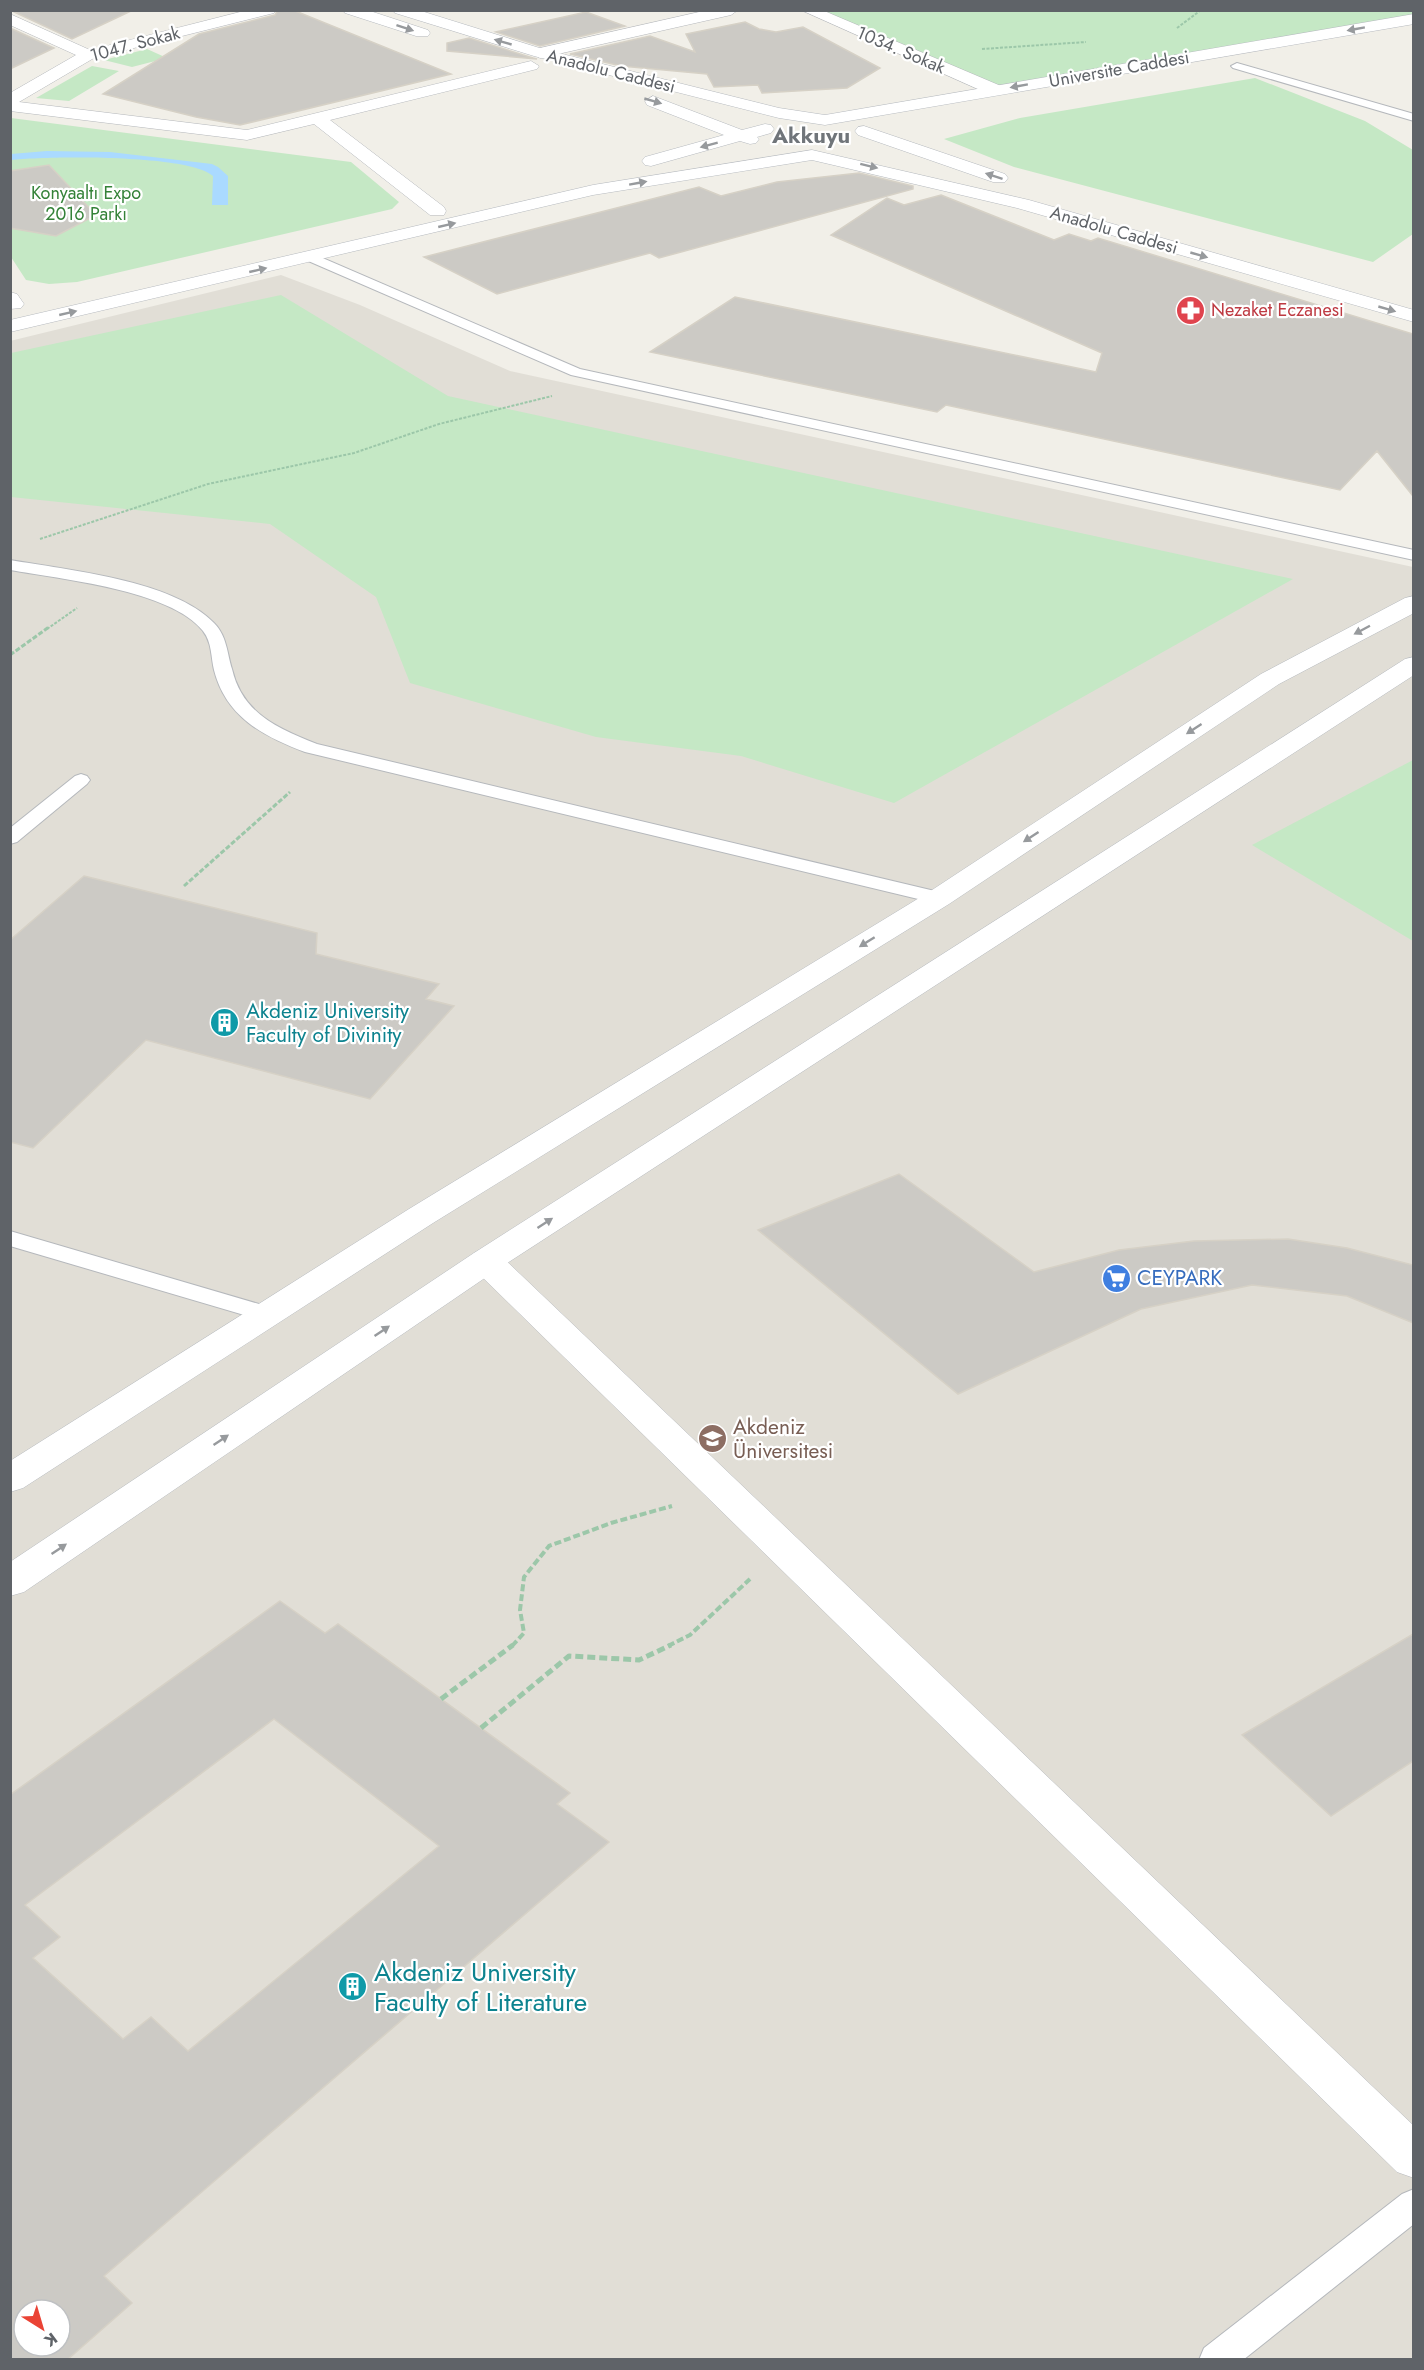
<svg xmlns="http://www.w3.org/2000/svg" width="1424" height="2370" font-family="Jost,sans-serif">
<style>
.education{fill:#e1ded6;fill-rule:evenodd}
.green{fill:#c5e8c5}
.water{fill:#aadaff}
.building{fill:#cccac5;stroke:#d6d1c6;stroke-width:1.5;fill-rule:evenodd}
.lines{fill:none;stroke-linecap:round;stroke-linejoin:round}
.lane-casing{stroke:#b5b8bc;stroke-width:2}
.street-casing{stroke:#b5b8bc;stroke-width:1}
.secondary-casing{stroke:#b6babf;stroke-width:1}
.path-far3{stroke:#9cc7a9;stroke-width:2;stroke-dasharray:3 1.5;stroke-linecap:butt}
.path-far2{stroke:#9cc7a9;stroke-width:3;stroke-dasharray:5 2;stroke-linecap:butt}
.path-far1{stroke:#9cc7a9;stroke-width:4;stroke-dasharray:7 3;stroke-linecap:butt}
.path{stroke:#9cc7a9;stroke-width:5;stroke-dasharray:8 4;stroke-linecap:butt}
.lane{fill:#fff;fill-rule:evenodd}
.street{fill:#fff;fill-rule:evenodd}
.secondary{fill:#fff;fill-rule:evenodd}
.oneway{fill:#979a9d}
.labels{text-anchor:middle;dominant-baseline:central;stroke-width:4.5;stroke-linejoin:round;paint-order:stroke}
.far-street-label{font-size:18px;fill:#5f6368;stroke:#fff}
.far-park-label{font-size:18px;fill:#348238;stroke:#fff}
.far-health-label{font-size:18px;fill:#be3a42;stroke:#fff;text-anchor:start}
.culture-label{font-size:21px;fill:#0d838f;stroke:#fff;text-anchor:start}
.shop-label{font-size:21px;fill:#366cbe;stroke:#fff;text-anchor:start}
.education-label{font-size:21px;fill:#785e54;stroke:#fff;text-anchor:start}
.far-district-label{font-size:22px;font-weight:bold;fill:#70757a;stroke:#fff}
.near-culture-label{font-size:26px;fill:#0d838f;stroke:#fff;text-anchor:start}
</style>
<rect width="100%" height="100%" fill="#f1efe8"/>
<!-- education -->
<path class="education" d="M281,275L360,305L510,371L1413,567V2359H11L10,341ZM24,2310H60V2346H24Z"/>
<!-- green -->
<path class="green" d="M1413,10L1414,19L995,90L807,11Z
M147,49L167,58L132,67L104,60Z
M92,66L119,71L69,101L36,98Z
M1255,78L1365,121L1413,150V234L1373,262L1014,167L944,139L1020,118Z
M11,118L351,162L399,202L392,209L77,282L49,284L26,280L11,257Z
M281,295L448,396L1293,579L894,803L741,756L596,737L410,683L376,597L270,524L11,497V353Z
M1413,760V941L1252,845Z"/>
<!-- water -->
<path class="water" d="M47,151L110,152L212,164L218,167L228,176V205H212L213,176C189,154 47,156 11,160V154Z"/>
<!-- building -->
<path class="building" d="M10,10H133L72,39Z
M278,10H293L451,74L240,125L196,117L103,94L199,34L275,15Z
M586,12L625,26L540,46L496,32Z
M745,22L759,29L776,32L803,27L880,68L847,88L762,93L758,85L714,87L707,74L621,66L570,54L650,36L695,52L686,34Z
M10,28L54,48L10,69Z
M469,38L533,58L537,59L447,51V43Z
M49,165L96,215L56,236L10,228V171Z
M859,173L913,186V189L659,258L650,253L497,294L424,257L699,187L721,196L777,182Z
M941,195L1054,240L1069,234L1091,241L1098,238L1413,334V496L1377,451L1340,490L946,405L937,412L650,352L735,297L1096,372L1102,353L831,235L887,198L904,205Z
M84,876L317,933L316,954L439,984L426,999L454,1006L370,1099L146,1040L33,1148L10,1142V940Z
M899,1174L1034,1272L1119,1250L1194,1241L1288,1239L1347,1248L1413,1265V1323L1347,1296L1252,1285L1141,1309L958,1394L758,1230Z
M280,1601L325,1633L338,1624L570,1793L557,1804L609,1842L104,2276L132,2303L67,2360H10V1795ZM274,1719L439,1846L188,2051L151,2017L123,2039L33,1958L60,1937L25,1905ZM24,2310H60V2346H24Z
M1413,1634V1761L1331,1816L1242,1735Z"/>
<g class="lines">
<defs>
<path id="lane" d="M1237,63L1414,114V121L1233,68L1231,66Z
M311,253L580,369L1414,550V560L571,375L306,260L304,257L306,254Z
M10,560C68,570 173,580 214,623C227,636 227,653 232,669C242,713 278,729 317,744L939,892L946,894L949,898L946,902L939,904L305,752C263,736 226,717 214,670C211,658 212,642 203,631C171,590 60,579 10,570Z
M81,774L87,776L90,780L87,784L17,842L10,844V828L75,776Z
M10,1231L276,1309L280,1314L276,1319L268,1322L10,1246Z
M1414,2189V2224L1243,2360H1199L1204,2348L1402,2194Z"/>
<path id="street" d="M248,10H276L274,13L94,58L19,102L247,130L531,61L539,66L537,69L330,120L444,207L446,211L444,215H430L314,124L247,140L10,111V93L76,55L10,25V14L90,50Z
M708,10H738L731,15L540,58L532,53L540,48Z
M801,10H822L1001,86L1003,90L1001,94H989Z
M10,292L17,294L24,304L21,308L10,309Z
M486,1250L498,1253L1414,2126V2178L1397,2172L474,1269L469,1261L474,1253Z"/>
<path id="secondary" d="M343,10H367L428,30L430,33L428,36H416L345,13Z
M393,10H418L546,50L779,108L825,115L1414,14V24L825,125L779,118L534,56L395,13Z
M653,96L742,130L765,124L771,125L774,129L771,133L757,137L759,139L756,143L750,144L740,141L651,166L645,165L642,161L645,157L724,135L647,105L645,101Z
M864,126L1005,174L1008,178L1005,182H993L858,135L855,131L858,127Z
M812,150L1029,200L1414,310V322L1017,208L812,160L593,195L10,332V320L593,185Z
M1414,596V613L1279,684L949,904L433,1223L23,1488L10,1492V1461L409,1209L929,892L1261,674L1405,598Z
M1414,657V675L498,1269L24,1592L10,1596V1562L474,1253L1405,659Z"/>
</defs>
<!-- lane casing -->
<use href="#lane" class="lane-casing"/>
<!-- street casing -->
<use href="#street" class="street-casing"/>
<!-- secondary casing -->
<use href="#secondary" class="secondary-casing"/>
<!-- path-far3 -->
<path class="path-far3" d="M1177,28L1201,10
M982,49L1086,42
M40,539L208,484L354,453L439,424L552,396
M47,629L77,608"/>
<!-- path-far2 -->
<path class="path-far2" d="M10,655L49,627
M184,886L290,792"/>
<!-- path-far1 -->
<path class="path-far1" d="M512,1646L524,1633L520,1610L524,1577L549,1546L611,1523L672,1506
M668,1646L690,1635L750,1579"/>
<!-- path -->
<path class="path" d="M441,1699L513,1645
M481,1728L569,1656L639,1660L671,1645"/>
<!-- lane -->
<use href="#lane" class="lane"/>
<!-- street -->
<use href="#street" class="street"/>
<!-- secondary -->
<use href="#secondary" class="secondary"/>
</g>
<!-- one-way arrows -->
<defs><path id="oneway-solid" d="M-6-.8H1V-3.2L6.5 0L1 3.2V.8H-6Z" transform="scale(1.5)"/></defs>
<g class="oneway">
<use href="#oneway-solid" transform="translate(405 28) rotate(18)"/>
<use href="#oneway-solid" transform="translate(1356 29) rotate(170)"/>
<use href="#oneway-solid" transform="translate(503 42) rotate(-164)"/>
<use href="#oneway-solid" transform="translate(1019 86) rotate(170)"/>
<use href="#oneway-solid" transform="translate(653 101) rotate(16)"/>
<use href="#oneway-solid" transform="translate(709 145) rotate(165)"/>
<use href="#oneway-solid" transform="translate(869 166) rotate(14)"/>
<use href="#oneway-solid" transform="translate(994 176) rotate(-162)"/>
<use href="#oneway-solid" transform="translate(638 183) rotate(-10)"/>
<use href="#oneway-solid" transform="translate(447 225) rotate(-13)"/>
<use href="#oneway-solid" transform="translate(1199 255) rotate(16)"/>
<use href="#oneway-solid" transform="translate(258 270) rotate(-13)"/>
<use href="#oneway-solid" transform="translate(1387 309) rotate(16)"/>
<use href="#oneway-solid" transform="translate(68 313) rotate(-13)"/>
<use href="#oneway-solid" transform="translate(1362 630) rotate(152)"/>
<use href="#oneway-solid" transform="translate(1194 729) rotate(147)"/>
<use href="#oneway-solid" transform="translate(1031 837) rotate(147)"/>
<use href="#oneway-solid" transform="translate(867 942) rotate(148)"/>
<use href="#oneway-solid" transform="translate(545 1223) rotate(-33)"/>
<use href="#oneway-solid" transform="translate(382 1331) rotate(-34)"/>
<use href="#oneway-solid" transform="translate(221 1440) rotate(-34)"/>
<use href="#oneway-solid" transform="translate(59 1549) rotate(-34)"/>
</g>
<!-- icons -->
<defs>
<symbol id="pharmacy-disc" viewBox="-11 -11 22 22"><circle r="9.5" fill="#e0444e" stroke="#fff"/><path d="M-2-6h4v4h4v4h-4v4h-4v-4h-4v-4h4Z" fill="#fff"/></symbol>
<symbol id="building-disc" viewBox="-11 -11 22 22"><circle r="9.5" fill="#0f9aa8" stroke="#fff"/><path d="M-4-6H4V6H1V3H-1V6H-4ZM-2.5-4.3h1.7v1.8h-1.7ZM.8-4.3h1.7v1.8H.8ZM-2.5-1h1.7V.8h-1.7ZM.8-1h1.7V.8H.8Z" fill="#fff"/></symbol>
<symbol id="supermarket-disc" viewBox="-11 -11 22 22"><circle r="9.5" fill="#3f7fe0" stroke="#fff"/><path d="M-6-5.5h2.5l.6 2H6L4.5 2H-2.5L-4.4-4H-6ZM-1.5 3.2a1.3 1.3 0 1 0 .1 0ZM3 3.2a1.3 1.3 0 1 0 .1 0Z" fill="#fff"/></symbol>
<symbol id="university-disc" viewBox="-11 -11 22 22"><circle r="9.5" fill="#8d6e63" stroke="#fff"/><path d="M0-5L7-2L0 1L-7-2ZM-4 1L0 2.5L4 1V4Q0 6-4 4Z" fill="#fff"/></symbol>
</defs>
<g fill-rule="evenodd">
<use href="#pharmacy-disc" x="1174" y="294" width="33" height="33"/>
<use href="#building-disc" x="208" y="1006" width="33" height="33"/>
<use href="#supermarket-disc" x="1100" y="1262" width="33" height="33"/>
<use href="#university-disc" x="696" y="1422" width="33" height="33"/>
<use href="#building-disc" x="336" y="1970" width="33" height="33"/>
</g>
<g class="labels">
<!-- far-street labels -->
<g class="far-street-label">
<text transform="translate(135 44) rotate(-15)">1047. Sokak</text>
<text transform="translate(901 50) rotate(23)">1034. Sokak</text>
<text transform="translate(1119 69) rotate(-10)">Universite Caddesi</text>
<text transform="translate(611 71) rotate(14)">Anadolu Caddesi</text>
<text transform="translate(1114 230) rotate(16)">Anadolu Caddesi</text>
</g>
<!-- far-park labels -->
<g class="far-park-label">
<text x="86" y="193">Konyaaltı Expo<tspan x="86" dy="21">2016 Parkı</tspan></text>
</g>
<!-- far-health labels -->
<g class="far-health-label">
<text x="1211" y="310">Nezaket Eczanesi</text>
</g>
<!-- culture labels -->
<g class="culture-label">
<text x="246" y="1011">Akdeniz University<tspan x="246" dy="24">Faculty of Divinity</tspan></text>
</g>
<!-- shop labels -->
<g class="shop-label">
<text x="1137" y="1278">CEYPARK</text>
</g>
<!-- education labels -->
<g class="education-label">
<text x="733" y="1427">Akdeniz<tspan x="733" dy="24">Üniversitesi</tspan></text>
</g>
<!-- far-district labels -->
<g class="far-district-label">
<text x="811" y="135">Akkuyu</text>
</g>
<!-- near-culture labels -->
<g class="near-culture-label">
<text x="374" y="1972">Akdeniz University<tspan x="374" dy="30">Faculty of Literature</tspan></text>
</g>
</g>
<!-- border -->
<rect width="1424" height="2370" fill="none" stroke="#5f6368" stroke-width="24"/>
<!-- north arrow -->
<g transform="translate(42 2328) rotate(143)"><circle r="28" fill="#ffffff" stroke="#bfc1c3" stroke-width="1.5"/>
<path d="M0-4.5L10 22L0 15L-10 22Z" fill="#ea4335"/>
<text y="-9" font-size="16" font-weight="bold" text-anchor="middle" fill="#5f6368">K</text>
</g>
</svg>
